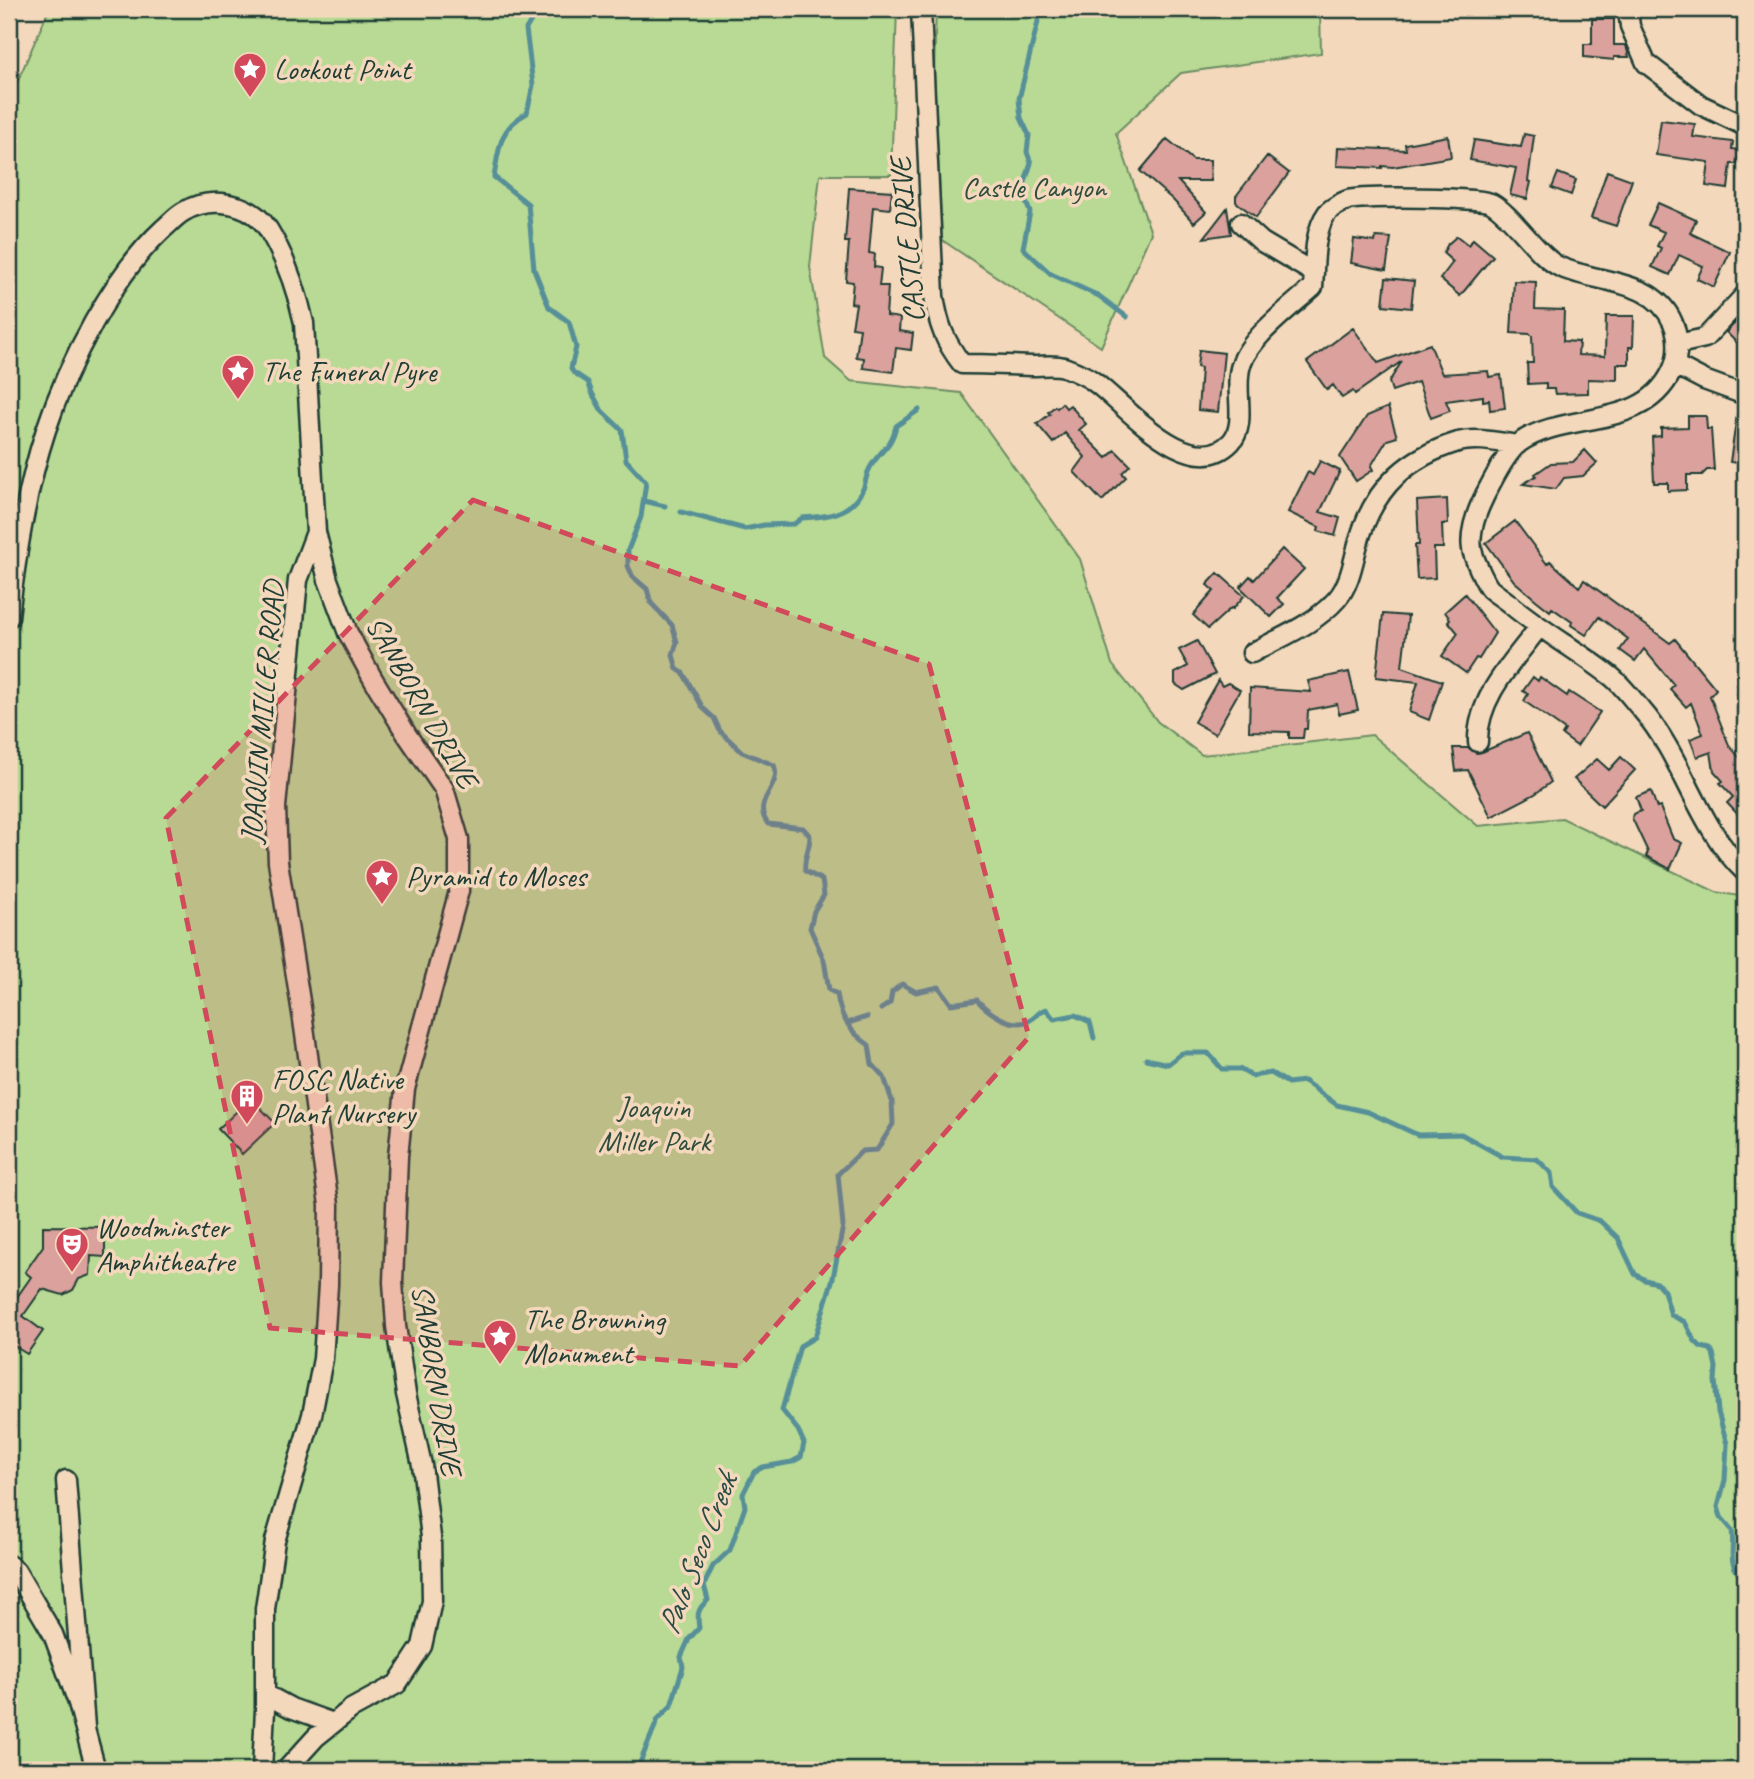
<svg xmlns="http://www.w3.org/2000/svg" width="1754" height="1779" font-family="Caveat,sans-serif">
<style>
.green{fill:#b8da94;stroke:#6c8c64;stroke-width:2}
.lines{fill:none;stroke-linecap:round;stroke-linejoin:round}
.stream{stroke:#568f98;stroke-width:5}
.building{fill:#dba19c;stroke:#1f3d34;stroke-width:2}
.minor-casing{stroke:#1f3d34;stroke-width:23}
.minor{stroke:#f4d8bb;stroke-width:18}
.marked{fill:#d1495b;fill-opacity:0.2;stroke:#d1495b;stroke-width:5;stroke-dasharray:14 9;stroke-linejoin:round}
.labels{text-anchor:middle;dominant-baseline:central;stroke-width:7;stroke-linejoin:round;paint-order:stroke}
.poi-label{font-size:30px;fill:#1f3d34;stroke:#f4d8bb;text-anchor:start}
.park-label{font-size:30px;fill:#2e4d3e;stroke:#f4d8bb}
.street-label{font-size:30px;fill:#1f3d34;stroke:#f4d8bb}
.water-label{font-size:32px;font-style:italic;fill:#284b45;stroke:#f4d8bb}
</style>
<rect width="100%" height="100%" fill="#f4d8bb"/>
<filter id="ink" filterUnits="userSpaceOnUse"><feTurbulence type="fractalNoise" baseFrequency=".0143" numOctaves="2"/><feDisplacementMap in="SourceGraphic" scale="14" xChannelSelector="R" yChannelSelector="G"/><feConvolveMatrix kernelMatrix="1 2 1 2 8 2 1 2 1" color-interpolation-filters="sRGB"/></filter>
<g filter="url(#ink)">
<!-- green -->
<path class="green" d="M49,9H897L891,175H820L810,267L825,358L851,381L961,393L1080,559L1112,664L1158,722L1202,755L1372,735L1478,826L1562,818L1716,892L1745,897V1770H9V101Z
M936,9H1320L1321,53L1181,73L1116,133L1151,233L1101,347L942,240L934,71Z"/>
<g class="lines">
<!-- stream -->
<path class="stream" d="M538,9L526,29L533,85L527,113C499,128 499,148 494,177L528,204L534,269L549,307L569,322L576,347L571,368L573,372L588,382L592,393L602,411L622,430L626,460L646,482L641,517L628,550V566L633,577L647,589L651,603L672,625L677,642L673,655L677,669L683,673L703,708L714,718L720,731L742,752L774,765C783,788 750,800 768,824L803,828L810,836C810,849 803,859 805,871L822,880L824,895L814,911L810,928L824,960L829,990L837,994C840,1017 850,1032 869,1045L872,1064L884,1077L892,1101L893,1124L877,1150L862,1151L838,1174L843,1226L833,1278L815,1337L800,1346L782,1410L798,1430L804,1443L801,1457L792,1462L763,1467L754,1472L743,1494L745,1507L730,1550L713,1566L704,1585L708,1600C697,1609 697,1615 699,1628L689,1639L681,1657L683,1667L671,1706L658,1719L637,1770
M1041,9L1019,99L1021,118L1029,135L1027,152L1031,163L1022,192L1030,212L1023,248L1051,274L1099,296L1127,317
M1500,9L1503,11
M644,501L665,506
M681,512L745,529L764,525L794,524L802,518C826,517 849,515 862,491C867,483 864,477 871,466C882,448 891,448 896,426L919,410
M881,1009L890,1003L892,992L902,984L916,992L939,987L951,1004L977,1000C989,1013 1014,1031 1032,1019C1038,1015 1039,1011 1046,1009L1054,1019L1075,1015L1090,1022L1094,1038
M848,1023L867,1017
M1146,1059L1168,1064L1182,1053H1208L1222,1069H1239L1252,1076L1271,1073L1288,1083L1304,1081L1337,1105L1368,1112L1418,1135L1461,1134L1503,1157L1537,1159L1551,1173L1553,1187L1577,1213L1600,1221L1618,1238L1635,1274L1645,1280L1657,1283L1664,1291L1671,1315L1685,1322L1694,1340L1701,1347L1710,1349L1713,1353L1716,1367L1715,1380L1718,1412L1727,1444L1725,1480L1718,1507L1721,1517L1732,1530C1735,1554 1725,1560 1745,1582"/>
</g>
<!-- building -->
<path class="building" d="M1592,19H1614V45H1626L1629,57H1614V60L1584,57V44H1592Z
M1661,120L1695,124L1693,137L1733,142L1732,149L1739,150L1737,164H1731L1728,189L1706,186L1709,162L1656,155Z
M1524,134L1534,136L1528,181L1531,182L1527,199L1510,195L1516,168L1470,160L1474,140L1521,147Z
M1448,136L1451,157L1393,167L1382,166V168L1337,166L1338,147L1406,150L1405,144Z
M1167,139L1193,160H1210L1211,181H1178L1206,212L1194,223L1173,200L1140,171Z
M1267,156L1289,173L1256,217L1236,202V196Z
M1607,171L1632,180L1616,226L1591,218Z
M1558,173L1576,180L1571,195L1552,188Z
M849,188L892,191L890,209L873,207L869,253L875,254L874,267L881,268L879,286H888L886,316L900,318L899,331L913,333L911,350L896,348L893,372L863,368L864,358L856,357L860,328L852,327L856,304L851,303L853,282L846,281L849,242H845Z
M1658,203L1696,220L1690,233L1730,252L1714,287L1697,279L1703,266L1679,255L1670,275L1652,267L1661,248L1657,246L1664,232L1648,225Z
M1227,208L1231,234L1204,238Z
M1457,236L1468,245L1473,239L1493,256L1460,296L1440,279L1453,262L1443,253L1448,244Z
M1376,237L1391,238L1386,270L1351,263L1354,239L1375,242Z
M1386,278L1414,281L1411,308L1383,305Z
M1514,281L1536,282L1535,309L1564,310L1563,341L1579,342L1578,355L1605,356L1606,316H1634L1633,347H1629V364H1617V380L1588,379V393L1555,394L1554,389H1546V383L1528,384L1527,363H1533L1532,336L1530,334L1511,333Z
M1745,313V351L1726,332Z
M1353,328L1378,363L1430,344L1442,374L1488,371L1489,377L1501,375L1505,408L1490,410L1489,400L1483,401V396L1446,401L1450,411L1431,418L1418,382L1392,391L1389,382L1402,361L1355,394L1353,391L1342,398L1333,385L1327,390L1307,362Z
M1199,350L1224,353L1218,412L1198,410L1201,368L1197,367Z
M1062,403L1066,408L1070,405L1086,424L1079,430L1107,458L1115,450L1130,465L1122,473L1126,477L1102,501L1074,472L1085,457L1065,433L1053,443L1037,424L1050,414L1048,412L1055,406L1057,408Z
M1388,407L1397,437L1387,440L1371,466L1373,470L1356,481L1340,457L1367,416Z
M1737,415L1745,416V464L1730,462Z
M1688,416H1706L1707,429H1711L1714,470H1707L1702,475H1687V490L1668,491V483H1654L1652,437L1661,436V428L1688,427Z
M1585,450L1597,463L1583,476L1564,478L1556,489L1523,484L1536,476L1535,474L1551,463L1573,462Z
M1320,461L1340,471L1320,512L1340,518L1335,536L1318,531L1319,527L1288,512L1308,472L1313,475Z
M1447,499L1448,524H1442L1443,548H1434L1435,578L1417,579L1415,545H1419L1417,501Z
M1515,521L1547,564L1550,561L1579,587L1584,580L1670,643L1675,639L1716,689L1710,696L1729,745L1745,764V822L1727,803L1733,797L1720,783L1723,781L1714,771L1711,752L1697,757L1690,739L1703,734L1691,703L1686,707L1670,689L1674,685L1644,649L1635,661L1620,650L1628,639L1599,617L1586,635L1571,625L1572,622L1552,608L1550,611L1536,600L1514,581L1486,543Z
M1282,549L1304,569L1277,598L1284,604L1271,617L1240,587L1250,576L1254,580Z
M1218,573L1244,596L1233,609L1231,608L1208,629L1193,615L1214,591L1207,585Z
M1465,594L1495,633L1479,659L1476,658L1466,673L1442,656L1458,633L1448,621L1450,619L1445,612Z
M1383,614L1408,616L1402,667L1442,681L1429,720L1409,712L1418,682L1376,677Z
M1197,641L1215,674L1184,690L1175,684V673L1188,666L1179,650Z
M1349,672L1358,710L1339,714L1337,704L1308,710L1307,729H1304L1303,738H1289V732L1249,731L1250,688L1311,692L1308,681Z
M1533,677L1538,681L1540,677L1567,696L1569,692L1600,712L1577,746L1562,735L1565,730L1524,701L1528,694L1523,691Z
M1218,680L1222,686L1228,683L1240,690L1215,734L1194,722Z
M1527,733L1551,782L1535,794L1491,817L1468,770L1456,771L1453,748H1469L1476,753L1482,752Z
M1621,757L1635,770L1602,806L1574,779L1597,759L1609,770Z
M1651,791L1657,808L1660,807L1673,839L1682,843L1670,869L1646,856L1648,852L1632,818L1633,814L1641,811L1636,797Z
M251,1098L275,1123L242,1154L218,1129Z
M43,1226L105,1227V1257L91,1256L90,1275L79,1279L73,1290L63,1295L42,1289L23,1316L43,1331L27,1354L9,1343V1306L10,1307L31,1277L25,1272L43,1246Z"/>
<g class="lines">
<defs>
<path id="minor" d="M921,9L934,296C938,324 945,342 962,364C986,364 1009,365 1032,366C1042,366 1055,364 1064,367C1075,371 1089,377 1097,384C1128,408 1191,483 1231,442C1248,424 1233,389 1241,365C1250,337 1291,307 1313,287C1315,264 1313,232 1327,213C1330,209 1342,202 1348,200C1360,196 1482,197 1491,203C1513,215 1538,257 1560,267C1598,284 1654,278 1673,323C1679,337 1679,357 1672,371C1643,432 1565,410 1519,443C1507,452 1492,481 1485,495C1477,511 1469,531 1472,549C1473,557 1485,583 1490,589C1496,594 1504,599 1510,604C1542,631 1579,651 1612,677C1623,686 1632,699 1641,709C1684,758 1698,828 1745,872
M1628,10L1630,26L1646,63L1701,105L1745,126
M1241,223L1262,242L1314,273
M1678,344L1705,338L1745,295
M1675,365L1704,380L1745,395
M9,617C16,554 26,490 46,430C67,365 113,275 163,229C169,224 176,216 183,212C210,196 250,201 268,229C285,257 297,291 304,323L316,532L328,580L348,633L373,679L407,735L444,789L459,839V891L405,1089L398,1156L393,1282L396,1326L406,1394L422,1465L431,1537L432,1601L422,1646L397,1684L351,1709L316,1737L286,1770
M1252,653C1281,637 1315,624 1337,599C1352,582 1354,554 1361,534C1377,485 1409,457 1458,442C1476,437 1498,442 1517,445
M1478,742C1477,697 1514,661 1539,627
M66,1480L85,1727
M9,1565L16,1571L53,1634L78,1703L96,1770
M265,1694L291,1708L333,1723
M262,1770L265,1709V1609L275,1541L312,1415L323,1359L328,1285L329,1205L303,1020L278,862L276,807L298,580L316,532"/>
</defs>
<!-- minor casing -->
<use href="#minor" class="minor-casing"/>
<!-- minor -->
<use href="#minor" class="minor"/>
</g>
</g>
<!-- marked area -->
<path class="marked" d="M473,500L929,664L1029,1037L740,1366L270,1328L166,818Z"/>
<!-- icons -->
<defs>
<symbol id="sight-pin" viewBox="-11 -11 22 30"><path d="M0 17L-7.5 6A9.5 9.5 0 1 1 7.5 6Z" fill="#d1495b" stroke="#f4d8bb"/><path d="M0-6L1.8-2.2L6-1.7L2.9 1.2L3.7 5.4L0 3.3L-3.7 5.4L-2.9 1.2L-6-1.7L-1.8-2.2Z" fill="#fff"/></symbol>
<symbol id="building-pin" viewBox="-11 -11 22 30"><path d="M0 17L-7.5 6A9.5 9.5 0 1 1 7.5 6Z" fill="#d1495b" stroke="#f4d8bb"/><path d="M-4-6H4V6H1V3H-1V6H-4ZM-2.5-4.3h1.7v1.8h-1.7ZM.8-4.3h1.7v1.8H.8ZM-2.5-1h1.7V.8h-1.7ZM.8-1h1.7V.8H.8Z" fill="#fff"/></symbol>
<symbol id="theatre-pin" viewBox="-11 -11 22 30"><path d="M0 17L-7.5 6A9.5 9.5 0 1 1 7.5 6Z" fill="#d1495b" stroke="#f4d8bb"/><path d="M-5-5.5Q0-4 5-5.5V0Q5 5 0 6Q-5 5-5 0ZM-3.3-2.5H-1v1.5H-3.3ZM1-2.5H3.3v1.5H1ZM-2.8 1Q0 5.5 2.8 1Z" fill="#fff"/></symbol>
</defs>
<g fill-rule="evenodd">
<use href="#sight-pin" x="231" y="50" width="38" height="52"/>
<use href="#sight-pin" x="219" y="352" width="38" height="52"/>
<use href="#sight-pin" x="363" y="857" width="38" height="52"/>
<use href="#building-pin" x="228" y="1077" width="38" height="52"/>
<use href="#theatre-pin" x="53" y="1225" width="38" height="52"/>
<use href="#sight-pin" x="481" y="1317" width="38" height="52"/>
</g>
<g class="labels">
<!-- poi labels -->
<g class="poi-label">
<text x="274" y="69">Lookout Point</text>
<text x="262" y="371">The Funeral Pyre</text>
<text x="406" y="876">Pyramid to Moses</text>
<text x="272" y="1079">FOSC Native<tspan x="272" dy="34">Plant Nursery</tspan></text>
<text x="96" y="1227">Woodminster<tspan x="96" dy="34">Amphitheatre</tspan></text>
<text x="524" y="1319">The Browning<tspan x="524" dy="34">Monument</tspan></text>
</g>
<!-- park labels -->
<g class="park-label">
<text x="1034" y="187">Castle Canyon</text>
<text x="654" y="1107">Joaquin<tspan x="654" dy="34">Miller Park</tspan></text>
</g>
<!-- street labels -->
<g class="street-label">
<text transform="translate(907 240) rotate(-95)">CASTLE DRIVE</text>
<text transform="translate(422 702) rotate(60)">SANBORN DRIVE</text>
<text transform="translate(262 712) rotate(-85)">JOAQUIN MILLER ROAD</text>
<text transform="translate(437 1380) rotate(81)">SANBORN DRIVE</text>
</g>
<!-- water labels -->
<g class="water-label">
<text transform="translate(697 1554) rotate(-69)">Palo Seco Creek</text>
</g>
</g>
<!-- margin -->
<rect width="1754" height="1779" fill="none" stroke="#f4d8bb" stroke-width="35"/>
<rect x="18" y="18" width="1719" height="1744" fill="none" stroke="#1f3d34" stroke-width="2.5" filter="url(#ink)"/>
</svg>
